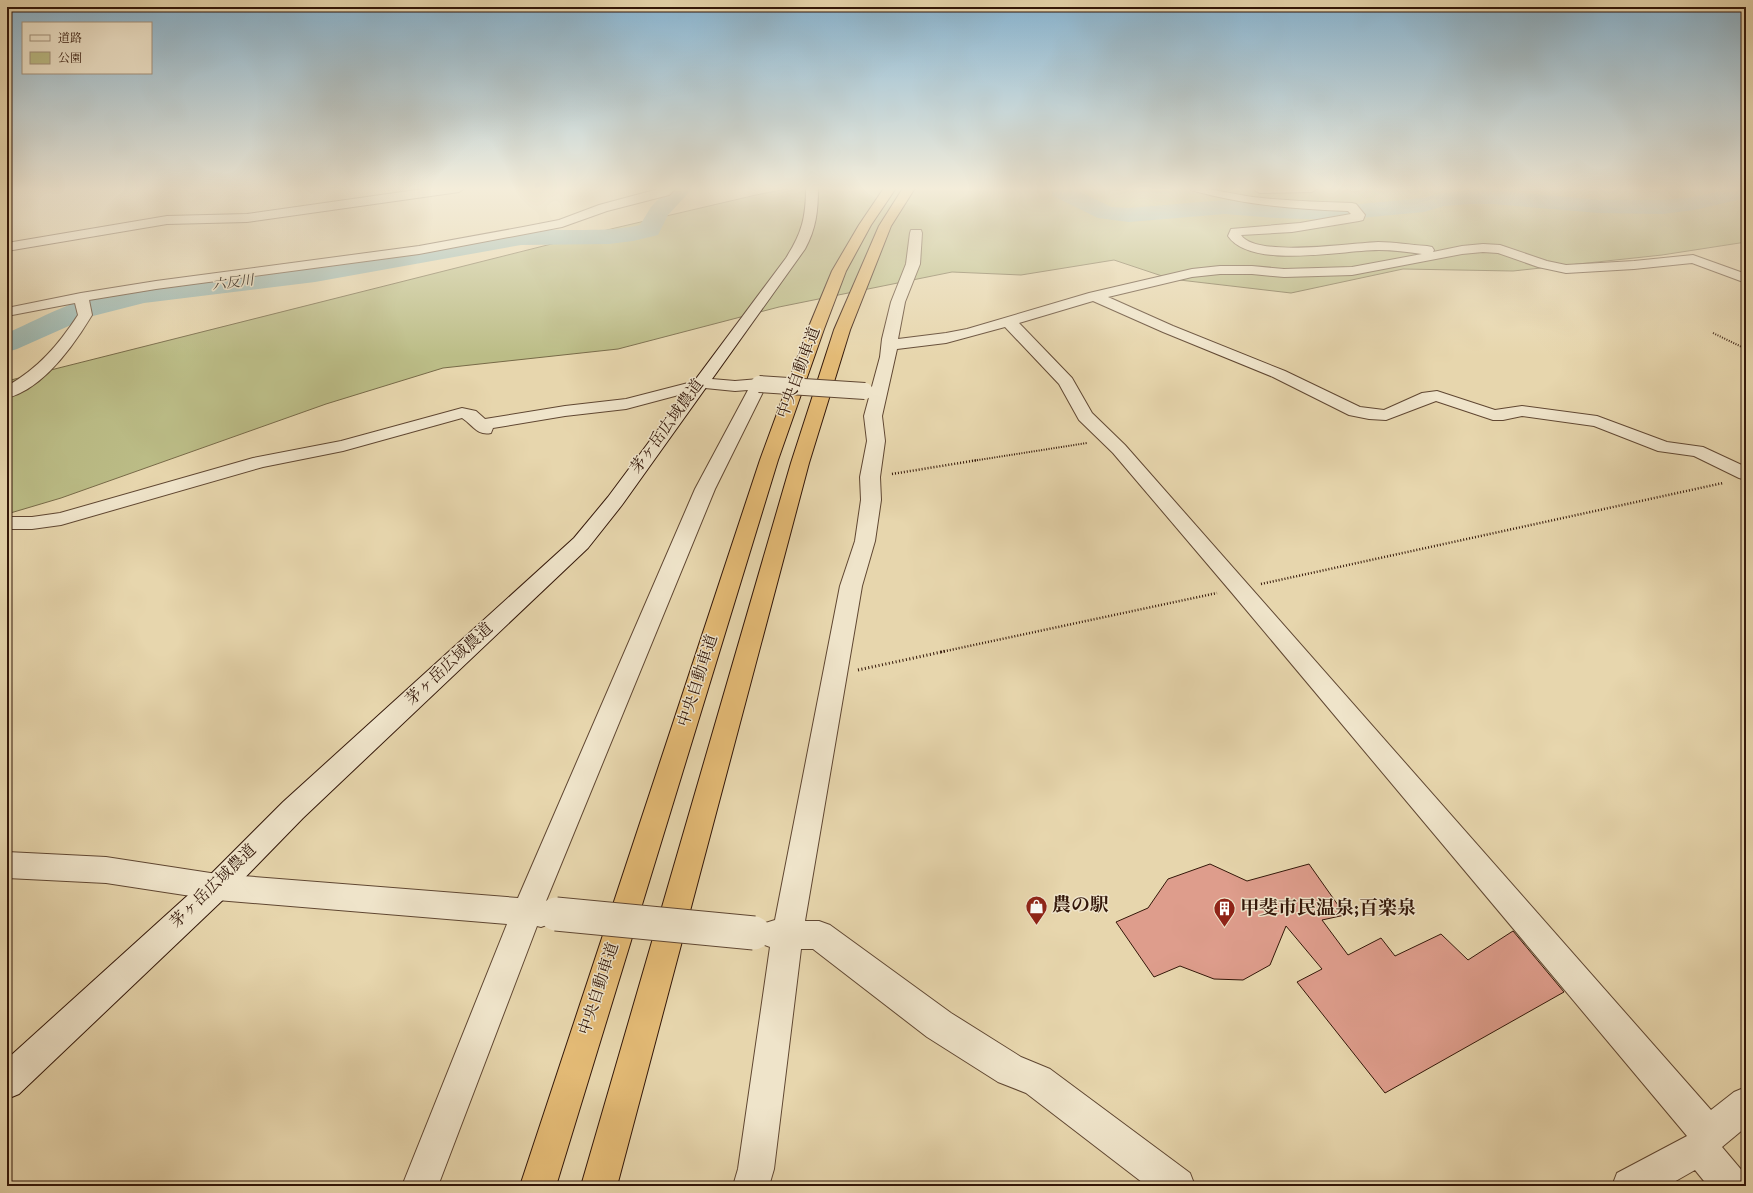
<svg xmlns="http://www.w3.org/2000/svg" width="1753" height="1193" font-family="'Sorts Mill Goudy','Noto Serif JP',serif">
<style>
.green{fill:#bbbc86;stroke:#776a48}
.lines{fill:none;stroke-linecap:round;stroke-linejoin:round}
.river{fill:#98b7b2;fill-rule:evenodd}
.building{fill:#de9d8c;stroke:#331709}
.street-casing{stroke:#604732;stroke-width:2}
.secondary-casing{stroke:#331709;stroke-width:2}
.highway-casing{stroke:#331709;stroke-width:2}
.path-far2{stroke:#331709;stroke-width:2;stroke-dasharray:1 1.5;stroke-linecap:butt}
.path-far1{stroke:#331709;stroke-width:2.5;stroke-dasharray:1 2;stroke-linecap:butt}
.path{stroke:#331709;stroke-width:3;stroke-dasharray:1 2.5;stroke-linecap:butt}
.street{fill:#efe4ca;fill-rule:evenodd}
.secondary{fill:#efe4ca;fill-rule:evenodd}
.highway{fill:#e4bb76;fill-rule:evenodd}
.street-bridge-far1-casing{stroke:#604732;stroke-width:18;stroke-linecap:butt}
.street-bridge-casing{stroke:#604732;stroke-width:35;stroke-linecap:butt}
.street-bridge-far1{stroke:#efe4ca;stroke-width:16}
.street-bridge{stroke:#efe4ca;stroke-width:33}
.labels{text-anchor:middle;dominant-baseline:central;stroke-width:3;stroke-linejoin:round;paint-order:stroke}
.far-water-label{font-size:14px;font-style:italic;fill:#51473c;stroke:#efe4ca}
.street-label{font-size:16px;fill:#331709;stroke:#efe4ca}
.near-poi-label{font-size:19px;font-weight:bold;fill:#331709;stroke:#efe4ca;text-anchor:start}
</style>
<rect width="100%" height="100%" fill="#e7d6ad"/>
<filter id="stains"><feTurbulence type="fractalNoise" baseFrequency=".005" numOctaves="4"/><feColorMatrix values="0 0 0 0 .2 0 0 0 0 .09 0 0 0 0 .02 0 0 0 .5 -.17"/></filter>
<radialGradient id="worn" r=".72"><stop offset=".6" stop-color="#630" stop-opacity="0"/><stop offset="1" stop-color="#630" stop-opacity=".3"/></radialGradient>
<!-- green -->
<path class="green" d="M791,188H1746V242L1662,255L1513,271L1403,269L1291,293L1171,279L1114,260L1021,275L952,272L779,307L618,349L443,368L326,404L61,498L7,514V381L615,228L756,195Z"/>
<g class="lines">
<!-- river -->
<path class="river" d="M669,188H693L668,215L658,235L633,241L609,244L521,245L315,282L144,303L89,317L17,349L7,352V333C28,324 48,313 69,305C146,278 236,279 316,266C384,256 452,238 520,231C560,227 601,234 640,225L651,207Z
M1049,188H1073L1111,207L1129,208L1225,200L1275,204L1339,206L1423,198L1443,193L1470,190H1492L1599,200H1662L1694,197L1733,188H1746V198L1694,210L1662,214L1599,213L1492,204H1470L1444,206L1424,212L1339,220L1275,218L1225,214L1129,222L1098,218L1053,196Z"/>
</g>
<!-- building -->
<path class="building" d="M1210,864L1247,881L1309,864L1345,915L1322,920L1348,955L1381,938L1395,956L1441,934L1468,960L1513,931L1564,992L1385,1093L1297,982L1322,969L1286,926L1270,965L1243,980L1214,979L1180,966L1154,977L1116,922L1148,908L1168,879Z"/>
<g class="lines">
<defs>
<path id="street" d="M430,188H465L459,192L247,222L167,224L7,251V243L167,216L247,214Z
M662,188H676L669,195L607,211L562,227L419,254L156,289L89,300L92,315C74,345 43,389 7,398V386C38,369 59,344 78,315L75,303L7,316V308L81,293L156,281L419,246L523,227L559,220L599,205Z
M1189,188C1212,188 1231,194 1253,197C1286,201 1319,202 1352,203L1356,204L1365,215L1363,220L1359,221L1292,232L1241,235C1256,258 1351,243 1378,242C1394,242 1411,245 1427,246L1432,247L1434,250L1433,252L1462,246L1483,244L1500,245L1547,261L1566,265L1634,261L1693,255L1746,274V283L1692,263L1634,269L1566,273L1538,267L1498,253L1483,252L1462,254L1352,275L1284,277L1252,274H1220L1192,277L1108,297L1173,326L1285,371L1360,407L1384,410L1422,393L1437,391L1495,410L1522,406L1597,416L1667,442L1703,447L1746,467V480L1739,478L1694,456L1658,451L1594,426L1522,416L1503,420H1493L1436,401L1386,420L1369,419L1349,415L1273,377L1163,332L1093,301L1019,323L1072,378L1092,413L1125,445L1711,1110L1734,1092L1746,1087V1127L1722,1147L1744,1173L1746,1178V1186H1708L1695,1170L1667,1186H1612L1617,1173L1687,1136L1232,593L1113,453L1079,420L1059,384L1005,327L946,343L897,349L882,416L885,441L880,477L881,500L875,541L862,586L805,921H819L830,925L951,1013L1021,1057L1050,1069L1190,1173L1195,1186H1147L1026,1093L998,1082L927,1037L813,949H801L774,1169L769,1186H733L738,1169L770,947L762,944L758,934L762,924L775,920L840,586L855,541L861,500L860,477L867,441L864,416L880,357L882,339L891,302L906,264L910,233L911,230H921L922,233L920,264L905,302L898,339L946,333L967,329L1089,293L1192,269L1220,266H1252L1284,269L1352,267L1422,254C1408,252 1393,250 1379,250C1342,250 1251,270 1228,236L1231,229L1300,223L1351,214L1348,211C1295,209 1243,205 1191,190Z
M1318,188L1312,192L1260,193L1256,191L1254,189Z
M700,378L735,381L759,379L765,380L767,384L715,489L546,901L552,903L556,913L552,923L541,927L537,926L438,1186H402L507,924L217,900L106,883L7,878V852L106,857L217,874L518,898L695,489L748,390L735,391L705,388L626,409L565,416L493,428L491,433C477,436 473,425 462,418L343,451L263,467L61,525L32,529H7V517H32L60,513L253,458L341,441L462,408L476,411L485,419L565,406L626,399L692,382L694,379Z"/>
<path id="secondary" d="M806,188H818C818,211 816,229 805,249L622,505L588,548L303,818L227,896L19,1094L7,1099V1059L207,878L283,802L574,538L608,497L786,258C802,233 806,217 806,188Z"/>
<path id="highway" d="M884,188H896L871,225L846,271L824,329L778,460L556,1186H520L760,460L808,329L832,271L859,225Z
M903,188H915L891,226L850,330L809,463L617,1186H581L791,463L834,330L879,226Z"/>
</defs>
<!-- street casing -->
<use href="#street" class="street-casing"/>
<!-- secondary casing -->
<use href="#secondary" class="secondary-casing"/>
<!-- highway casing -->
<use href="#highway" class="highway-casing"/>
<!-- path-far2 -->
<path class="path-far2" d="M1713,333L1746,349
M972,461L1087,443"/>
<!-- path-far1 -->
<path class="path-far1" d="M892,474L978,460
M1261,584L1723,483
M941,652L1217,593"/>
<!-- path -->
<path class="path" d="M858,670L946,651"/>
<!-- street -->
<use href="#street" class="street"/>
<!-- secondary -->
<use href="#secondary" class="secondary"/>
<!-- highway -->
<use href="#highway" class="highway"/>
<defs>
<path id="street-bridge-far1" d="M759,384L865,391"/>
<path id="street-bridge" d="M556,914L754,933"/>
</defs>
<!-- street-bridge-far1 casing -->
<use href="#street-bridge-far1" class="street-bridge-far1-casing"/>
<!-- street-bridge casing -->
<use href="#street-bridge" class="street-bridge-casing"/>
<!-- street-bridge-far1 -->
<use href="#street-bridge-far1" class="street-bridge-far1"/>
<!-- street-bridge -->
<use href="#street-bridge" class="street-bridge"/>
</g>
<!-- sky -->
<linearGradient id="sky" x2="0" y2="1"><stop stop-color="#88b5d2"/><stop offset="0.53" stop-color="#f4edda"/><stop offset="1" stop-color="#f4edda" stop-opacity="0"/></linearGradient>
<rect width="1753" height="356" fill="url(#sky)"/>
<!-- icons -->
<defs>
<symbol id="shop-pin" viewBox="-11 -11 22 30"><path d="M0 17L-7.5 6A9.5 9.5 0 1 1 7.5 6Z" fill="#8f2418" stroke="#efe4ca"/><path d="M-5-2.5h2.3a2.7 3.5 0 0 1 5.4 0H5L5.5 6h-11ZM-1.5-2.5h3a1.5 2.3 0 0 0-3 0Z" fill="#fff"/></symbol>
<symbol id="building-pin" viewBox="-11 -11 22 30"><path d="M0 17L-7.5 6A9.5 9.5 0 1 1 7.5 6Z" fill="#8f2418" stroke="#efe4ca"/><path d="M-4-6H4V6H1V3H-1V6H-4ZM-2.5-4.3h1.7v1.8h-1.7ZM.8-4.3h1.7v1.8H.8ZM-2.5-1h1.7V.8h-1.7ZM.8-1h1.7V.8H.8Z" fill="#fff"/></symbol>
</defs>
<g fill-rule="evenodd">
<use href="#shop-pin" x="1024" y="894" width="25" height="34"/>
<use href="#building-pin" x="1212" y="896" width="25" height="34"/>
</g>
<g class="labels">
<!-- far-water labels -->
<g class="far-water-label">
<text transform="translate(233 284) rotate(-7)">六反川</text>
</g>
<!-- street labels -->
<g class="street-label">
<text transform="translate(800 373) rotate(-70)">中央自動車道</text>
<text transform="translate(668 427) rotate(-54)">茅ヶ岳広域農道</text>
<text transform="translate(450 665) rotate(-43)">茅ヶ岳広域農道</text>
<text transform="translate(699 681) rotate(-72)">中央自動車道</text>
<text transform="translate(214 887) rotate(-44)">茅ヶ岳広域農道</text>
<text transform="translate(600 989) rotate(-72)">中央自動車道</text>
</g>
<!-- near-poi labels -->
<g class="near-poi-label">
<text x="1052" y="906">農の駅</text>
<text x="1240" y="909">甲斐市民温泉;百楽泉</text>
</g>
</g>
<!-- margin -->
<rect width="1753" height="1193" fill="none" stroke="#e7d6ad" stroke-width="24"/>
<rect x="8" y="8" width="1737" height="1177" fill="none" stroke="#331709" stroke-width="2"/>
<rect x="12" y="12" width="1729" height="1169" fill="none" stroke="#331709"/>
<!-- legend -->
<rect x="22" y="22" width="130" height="52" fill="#efe4ca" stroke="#a4927d"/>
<rect x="30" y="35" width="20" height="6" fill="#efe4ca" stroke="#a4927d"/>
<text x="58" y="42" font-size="12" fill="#331709">道路</text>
<rect x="30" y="52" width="20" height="12" fill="#bbbc86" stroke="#a4927d"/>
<text x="58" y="62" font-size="12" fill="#331709">公園</text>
<rect width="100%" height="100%" filter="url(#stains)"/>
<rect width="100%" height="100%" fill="url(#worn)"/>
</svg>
